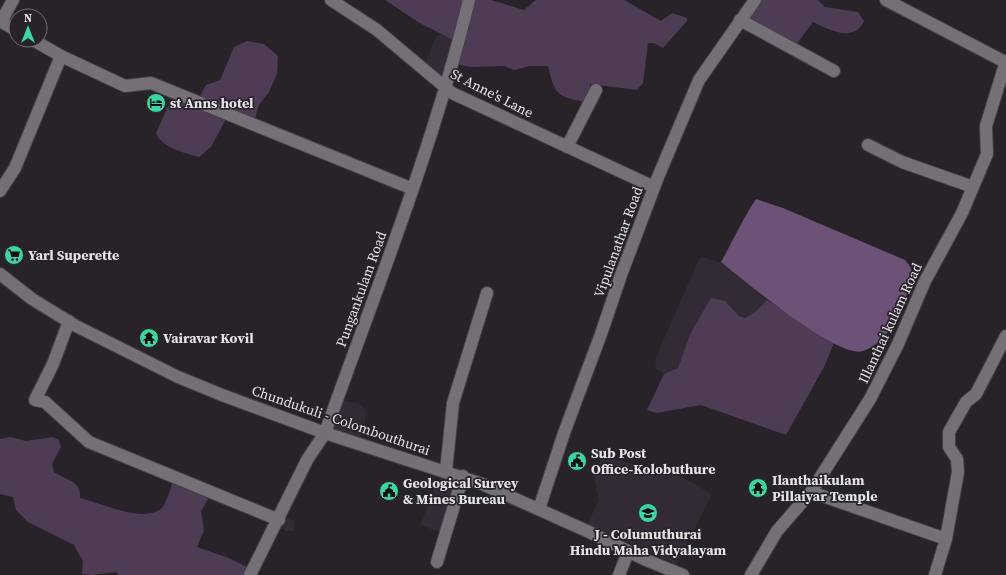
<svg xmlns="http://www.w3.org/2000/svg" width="1006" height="575" font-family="'Source Serif 4',serif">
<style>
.built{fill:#322b35}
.green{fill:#4e3c55}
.water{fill:#6c5276}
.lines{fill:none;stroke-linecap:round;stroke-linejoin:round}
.minor-casing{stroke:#444145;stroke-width:14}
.secondary-casing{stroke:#444145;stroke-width:14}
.minor{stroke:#757077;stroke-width:12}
.secondary{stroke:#757077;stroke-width:12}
.labels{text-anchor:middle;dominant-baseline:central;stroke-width:3.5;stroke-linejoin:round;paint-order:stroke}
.street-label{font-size:14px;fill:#e7e4e8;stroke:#272329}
.poi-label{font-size:14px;font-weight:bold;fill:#e7e4e8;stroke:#272329;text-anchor:start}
</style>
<rect width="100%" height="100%" fill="#272329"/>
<!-- built -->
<path class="built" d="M439,33L461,44L447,89L424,69L434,41Z
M700,257L721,262L767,300L755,312L745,318L739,316L725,301L698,320L691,332L678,368L664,374L656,369L655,359Z
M337,400L357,403L366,410L365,427L360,443L325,433Z
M602,455L642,467L656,468L679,476L697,485L712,495L676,564L587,525L599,500L593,475Z
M446,471L463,476L446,533L433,530L421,525L431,494L438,481Z
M281,515L295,521L293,531H286L277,525Z"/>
<!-- green -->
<path class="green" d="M385,0H491L524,10L536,0H624L661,21L672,13L687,18V21L663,48L654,43H648L643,83L637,90L590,84L589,103C559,96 555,98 548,66H530L514,70L504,66L471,67L455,64L461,44L418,22Z
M755,0H818L825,7L858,12L864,21C854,43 829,30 813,22L793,49L740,20Z
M247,41L264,44L278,56L277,74L269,92L259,105L253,125L228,115L211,147L199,157C185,153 162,148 156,133L174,93L197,102L206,85L220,80L234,47Z
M711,298L725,301L739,316L745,318L755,312L767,300L834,343L824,367L786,435L701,405L656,413L647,410L664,374L678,368L691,332Z
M10,437L26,441L53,437L59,440L61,447L52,464L54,472C67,481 81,480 80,498C101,503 142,523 161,509C166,505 172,484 174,478L212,493L201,511L204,530L197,547L229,558L253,570L250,575H119L116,572L92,575L82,574L83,561L74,545L28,522L16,510L13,497L0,494V439Z"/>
<!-- water -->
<path class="water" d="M756,199L783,208L905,260C919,275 910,285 904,301C897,321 884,344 863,351C839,360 742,279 721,262C733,241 743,218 756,199Z"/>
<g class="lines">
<defs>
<path id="minor" d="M331,0L377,30L452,93L654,187
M886,0L1005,62
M740,20L834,71
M0,21L16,30
M1,22L13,0
M61,56L125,86L151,83L413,189
M868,145L902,162L973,187
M567,147L596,90
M0,191L15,168L61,56L33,40
M69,321L53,364L35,400L45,402L89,442L279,520
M446,471L453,403L487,293
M811,492L946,539
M539,509L564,433L601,334L621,275L658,177L699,80L755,0
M437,562L463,476
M250,575L307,460L325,433C376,290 433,148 469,0
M619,575L628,552
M751,575L777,531L811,492L870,399L898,344L925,281L962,213L987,154L986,126L1006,61
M935,575L946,539L958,472L957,459L949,447V432L966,402L976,394L1006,336"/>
<path id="secondary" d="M0,274L32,299L76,326L178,377L222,395L325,433L482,484L587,531L646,560L683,575"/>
</defs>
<!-- minor casing -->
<use href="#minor" class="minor-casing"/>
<!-- secondary casing -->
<use href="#secondary" class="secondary-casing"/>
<!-- minor -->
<use href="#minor" class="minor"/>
<!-- secondary -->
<use href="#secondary" class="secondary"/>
</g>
<!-- icons -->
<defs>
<symbol id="hotel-disc" viewBox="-11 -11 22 22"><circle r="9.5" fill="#3cd4a4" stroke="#272329"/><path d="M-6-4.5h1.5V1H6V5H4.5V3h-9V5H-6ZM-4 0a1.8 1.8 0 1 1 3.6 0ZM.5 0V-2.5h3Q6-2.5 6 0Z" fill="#111"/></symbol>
<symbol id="supermarket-disc" viewBox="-11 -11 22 22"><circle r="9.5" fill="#3cd4a4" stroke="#272329"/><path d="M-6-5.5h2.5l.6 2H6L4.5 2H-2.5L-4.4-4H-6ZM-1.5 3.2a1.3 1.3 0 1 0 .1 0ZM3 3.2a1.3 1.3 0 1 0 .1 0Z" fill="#111"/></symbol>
<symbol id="temple-disc" viewBox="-11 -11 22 22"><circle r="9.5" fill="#3cd4a4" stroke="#272329"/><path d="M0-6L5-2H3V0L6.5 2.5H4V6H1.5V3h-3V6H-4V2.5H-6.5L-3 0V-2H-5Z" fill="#111"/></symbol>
<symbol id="civic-disc" viewBox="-11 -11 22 22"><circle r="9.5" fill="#3cd4a4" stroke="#272329"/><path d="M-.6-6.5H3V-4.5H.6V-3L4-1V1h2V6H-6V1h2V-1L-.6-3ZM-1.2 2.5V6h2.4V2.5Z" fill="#111"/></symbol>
<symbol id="school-disc" viewBox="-11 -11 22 22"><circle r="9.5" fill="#3cd4a4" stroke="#272329"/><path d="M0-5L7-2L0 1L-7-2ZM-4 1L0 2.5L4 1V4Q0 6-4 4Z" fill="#111"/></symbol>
</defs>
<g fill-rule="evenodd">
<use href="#hotel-disc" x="145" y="92" width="22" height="22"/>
<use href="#supermarket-disc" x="3" y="244" width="22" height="22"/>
<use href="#temple-disc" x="138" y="327" width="22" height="22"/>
<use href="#civic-disc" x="566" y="450" width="22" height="22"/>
<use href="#temple-disc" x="747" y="477" width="22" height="22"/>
<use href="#civic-disc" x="378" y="480" width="22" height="22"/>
<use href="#school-disc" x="637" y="502" width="22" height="22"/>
</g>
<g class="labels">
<!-- street labels -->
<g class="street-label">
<text transform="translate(492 93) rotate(27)">St Anne's Lane</text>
<text transform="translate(618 242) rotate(-70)">Vipulanathar Road</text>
<text transform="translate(361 289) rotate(-70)">Pungankulam Road</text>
<text transform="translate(890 323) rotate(-65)">Illanthai kulam Road</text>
<text transform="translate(341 420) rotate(19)">Chundukuli - Colombouthurai</text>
</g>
<!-- poi labels -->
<g class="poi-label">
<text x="170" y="103">st Anns hotel</text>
<text x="28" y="255">Yarl Superette</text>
<text x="163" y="338">Vairavar Kovil</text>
<text x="591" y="453">Sub Post<tspan x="591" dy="16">Office-Kolobuthure</tspan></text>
<text x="772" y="480">Ilanthaikulam<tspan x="772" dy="16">Pillaiyar Temple</tspan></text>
<text x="403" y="483">Geological Survey<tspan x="403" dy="16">&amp; Mines Bureau</tspan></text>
<text x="648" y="534" text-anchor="middle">J - Columuthurai<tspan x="648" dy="16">Hindu Maha Vidyalayam</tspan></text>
</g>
</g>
<!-- north arrow -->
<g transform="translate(28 28)"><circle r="19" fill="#272329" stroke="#747075"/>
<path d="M0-3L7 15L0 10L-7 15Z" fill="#3cd4a4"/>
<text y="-6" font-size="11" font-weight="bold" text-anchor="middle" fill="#e7e4e8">N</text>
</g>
</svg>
